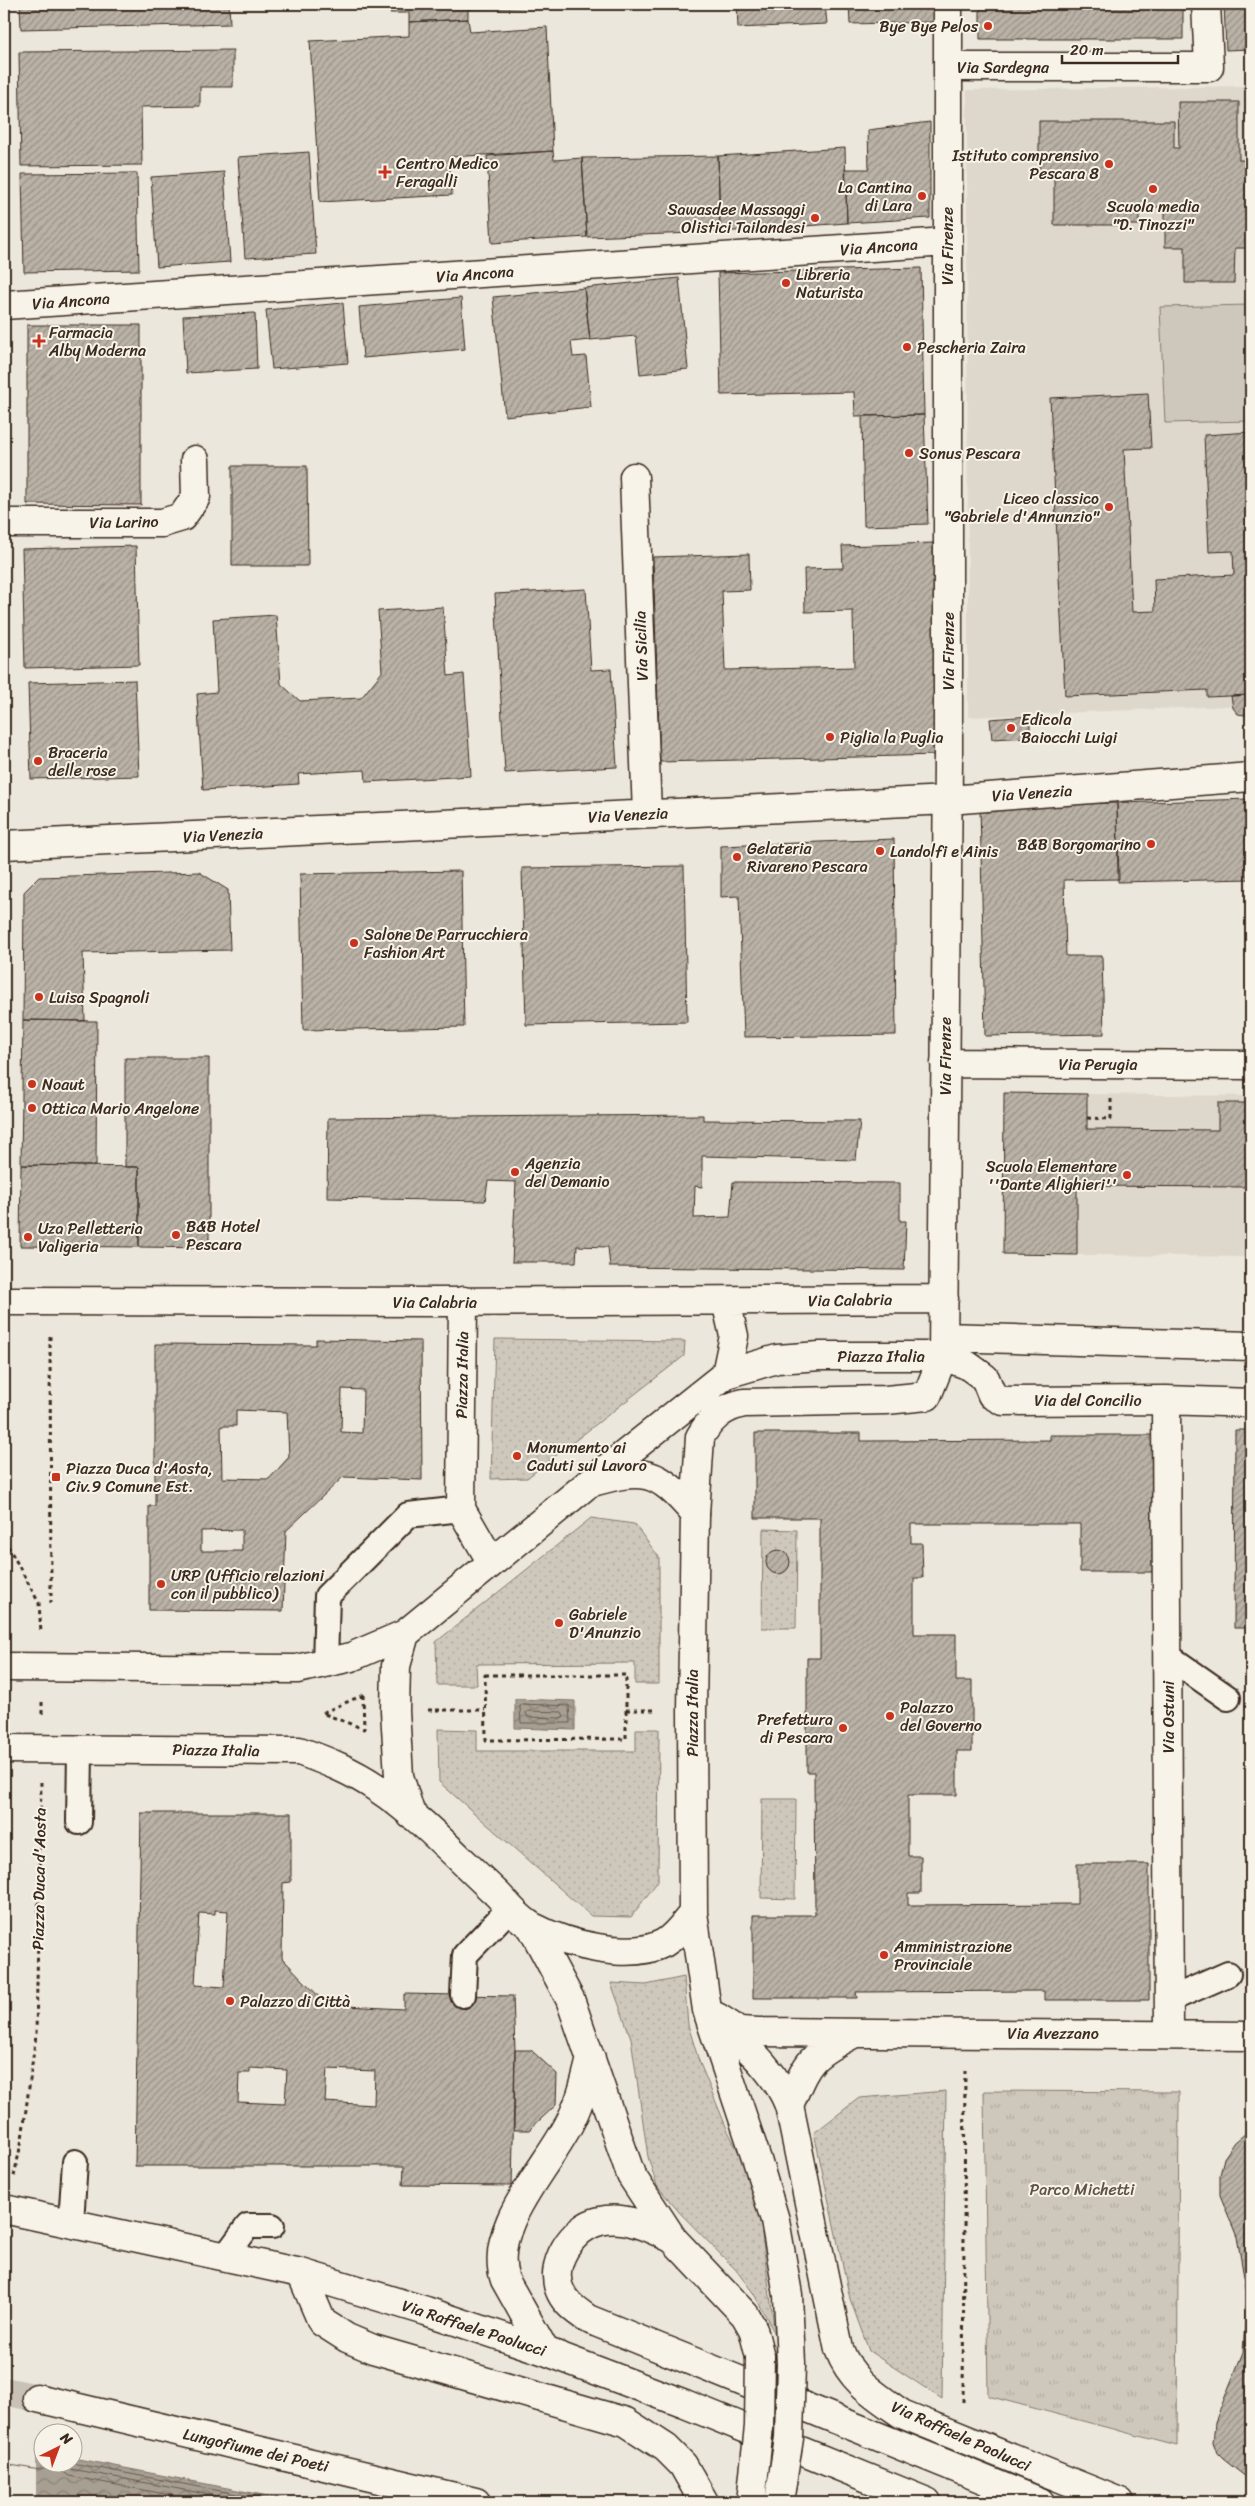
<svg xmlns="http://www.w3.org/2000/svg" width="1255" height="2506" font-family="Sriracha,sans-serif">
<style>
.built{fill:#ddd7cc}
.grass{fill:url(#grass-dots);stroke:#84796d}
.park{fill:url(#park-tufts);stroke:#84796d}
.garden{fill:#cec8bc;stroke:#84796d}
.water{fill:url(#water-waves);stroke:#7c7064}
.pier{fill:#ece7dc}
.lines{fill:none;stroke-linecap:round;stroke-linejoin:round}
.shore{stroke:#67594d;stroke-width:1}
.building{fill:url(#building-hatch);stroke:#3b2a1e;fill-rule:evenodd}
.minor-tunnel{stroke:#c9c1b6;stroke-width:28;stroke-dasharray:28 14;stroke-linecap:butt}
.service-casing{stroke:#3b2a1e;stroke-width:28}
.minor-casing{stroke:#3b2a1e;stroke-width:31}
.tertiary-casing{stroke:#3b2a1e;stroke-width:31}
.path{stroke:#3b2a1e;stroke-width:3;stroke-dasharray:4 4;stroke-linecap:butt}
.service{stroke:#f7f3e8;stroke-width:24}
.minor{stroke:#f7f3e8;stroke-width:28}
.tertiary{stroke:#f7f3e8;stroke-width:28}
.tertiary-bridge-casing{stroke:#3b2a1e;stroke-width:31;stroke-linecap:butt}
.tertiary-bridge{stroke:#f7f3e8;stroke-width:28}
.poi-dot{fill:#c8321e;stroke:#f7f3e8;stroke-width:2}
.labels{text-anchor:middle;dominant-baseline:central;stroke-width:4;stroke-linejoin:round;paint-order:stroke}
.poi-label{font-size:16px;fill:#3b2a1e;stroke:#f7f3e8;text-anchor:start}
.street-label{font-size:16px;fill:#3b2a1e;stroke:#f7f3e8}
.park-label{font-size:16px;fill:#605246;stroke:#f7f3e8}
</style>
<defs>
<pattern id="grass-dots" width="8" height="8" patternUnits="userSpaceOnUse" patternTransform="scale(1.25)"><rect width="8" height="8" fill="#cec8bc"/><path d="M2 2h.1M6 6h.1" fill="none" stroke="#b2aca1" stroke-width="1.8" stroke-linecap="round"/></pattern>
<pattern id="park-tufts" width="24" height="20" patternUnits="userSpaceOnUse" patternTransform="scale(1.25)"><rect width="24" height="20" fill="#cec8bc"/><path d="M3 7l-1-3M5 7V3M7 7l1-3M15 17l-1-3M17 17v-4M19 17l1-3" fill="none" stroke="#b2aca1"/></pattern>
<pattern id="water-waves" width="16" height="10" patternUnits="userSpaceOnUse" patternTransform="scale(1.25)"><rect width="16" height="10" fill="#a89f93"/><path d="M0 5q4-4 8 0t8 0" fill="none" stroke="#8a8277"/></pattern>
<pattern id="building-hatch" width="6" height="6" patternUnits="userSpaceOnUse" patternTransform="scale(1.25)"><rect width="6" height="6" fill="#bab2a7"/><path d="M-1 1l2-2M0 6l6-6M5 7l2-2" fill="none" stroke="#989187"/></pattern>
</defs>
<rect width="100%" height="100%" fill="#ece7dc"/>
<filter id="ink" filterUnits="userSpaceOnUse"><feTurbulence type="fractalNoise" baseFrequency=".02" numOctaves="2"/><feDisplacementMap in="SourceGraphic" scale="10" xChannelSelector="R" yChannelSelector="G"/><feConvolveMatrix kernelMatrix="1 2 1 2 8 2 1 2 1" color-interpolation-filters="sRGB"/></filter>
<g filter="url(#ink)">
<!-- built -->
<path class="built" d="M1251,86V705L968,717L967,90Z
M1004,1093L1251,1096V1257L1003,1254Z"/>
<!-- grass -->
<path class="grass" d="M495,1339L685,1341L684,1356L527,1478L491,1479Z
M591,1518L634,1524L659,1557V1684H635V1663L476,1664L477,1685H437L436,1642Z
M763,1529L797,1530L796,1628H762Z
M438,1729L477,1730V1751H636V1729H659L658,1881L631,1917L591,1916L439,1782Z
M762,1799H796L795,1899L761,1898Z
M684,1977L688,2025L699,2061L727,2129L740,2155L758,2204L775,2334L754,2294L736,2270L680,2213L657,2186L648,2157L631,2038L611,1983L646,1985Z
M946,2091L942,2399L869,2351L850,2299L814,2133L859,2098Z"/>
<!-- park -->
<path class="park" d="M984,2091L1179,2092L1177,2446L988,2396Z"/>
<!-- garden -->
<path class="garden" d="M1251,305V421L1165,423L1160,307Z"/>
<!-- water -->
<path class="water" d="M515,1699L575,1701V1730L515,1728Z
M4,2445L42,2452V2464H72L73,2458L299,2502H4Z"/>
<!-- pier -->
<path class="pier" d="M4,2442L36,2448V2502H4Z"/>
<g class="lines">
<!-- shore -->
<path class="shore" d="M522,1704L569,1706L570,1723H521L520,1707Z
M529,1711L562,1712L564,1716L561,1718L528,1717L526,1713Z
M72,2463L279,2502
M4,2464L40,2470L55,2466L69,2476L208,2502
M63,2464L71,2469L249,2502"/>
</g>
<!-- building -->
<path class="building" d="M20,4H229L230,24L21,29Z
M390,4H537V7L468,9V19L409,22V13H390Z
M737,4H825L827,24L738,28Z
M849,4H933L934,22L850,24Z
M980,4H1183V39H980Z
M1224,4H1251V49L1226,50Z
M468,19L470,32L547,27L553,151L449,157L452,195L320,202L310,41L409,36V22Z
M233,50V87H200V106L141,107L142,165L21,166L19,52Z
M1178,102H1239V160H1251V248H1235L1234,283H1185V247H1165V207H1139V225H1054V171H1039V121H1174V148H1179Z
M930,122V218L847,223L845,169H869L868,130Z
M845,148L847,223L720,232L718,156Z
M553,151L554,160L582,158L587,237L492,243L487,156Z
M309,152L316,254L245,258L238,157Z
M718,156L720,232L587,237L582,158Z
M224,172L230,262L157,267L151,177Z
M137,173L139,270L24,272L22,174Z
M921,268L924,415L855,416L854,392L721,395L718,273Z
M679,278L688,369L640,374L636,336L590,340L584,288Z
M584,288L590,340L571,342L573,357L586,356L591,407L505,416L493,297Z
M461,298L465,349L363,358L359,307Z
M343,303L348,363L272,369L266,310Z
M255,313L257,369L186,373L183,316Z
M27,325H141V505L27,504Z
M1148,393L1151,448L1124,449L1132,612L1155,611L1154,579L1234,575L1233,551L1209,552L1204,435L1251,432V695L1207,697V690L1065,696L1050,398Z
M924,415L928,524L864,526L862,416Z
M232,466H307L308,566H232Z
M933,543L939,755L660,762L653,557L749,554L750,590L722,591L725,670L854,667L853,611L805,612L804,569L843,568L842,546Z
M136,546L139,665L25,668L22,549Z
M586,589L591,670L611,669L617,767L505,773L495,594Z
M443,607L448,676L464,674L471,776L366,782L365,770L298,774L299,784L203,790L197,694L217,692L213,619L276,615L281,684L300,701L361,698L382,672L378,611Z
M135,680L139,776L31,779L28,683Z
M1250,695L1251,716L1238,714L1233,708L1231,696Z
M1029,716L1031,737L992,739L990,719Z
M1251,799V879L1118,882L1117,803Z
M1117,803L1119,879L1064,880L1066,956H1102L1104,1034L985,1036L980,806Z
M894,839L896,1035L744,1037L739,896L721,897V846Z
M684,866L687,1022L526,1025L522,868Z
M461,871L464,1027L303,1030L300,874Z
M199,872L228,890L230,950L83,953L85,1021L23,1020L24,892L39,877Z
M23,1020L97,1021L96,1166L21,1165Z
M125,1058H209V1248L139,1247V1167H125Z
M1004,1093L1087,1094V1129L1218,1130V1103H1251V1187L1077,1186V1255L1003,1254Z
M703,1115V1120L860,1121L856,1160L702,1156V1187L695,1186L694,1218L730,1217L733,1182L900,1183V1221H906L904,1270L610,1267L608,1247L577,1246L576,1262H512L516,1182L488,1181L485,1201L327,1198L328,1118Z
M21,1165L139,1167V1247L20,1246Z
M316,1339L421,1341L422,1480L343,1477L286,1531L283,1611L149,1610V1506H155V1344L316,1345ZM342,1389L363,1390L362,1433L341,1432ZM236,1410L287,1412L289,1457L269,1479L222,1478L221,1426H236ZM242,1530V1551H201V1531Z
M1235,1430H1251V1628H1234Z
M755,1433H861V1441L1050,1440V1435H1153L1154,1572H1080V1524H911V1543H922L923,1578H914V1634H956V1681H972V1751H957V1795H908V1856H921V1893H908V1905L1077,1904V1864H1149V2000H1044V1991L856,1992L857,1998H753V1915H815L814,1772H807V1658H820V1518H755Z
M766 1562a12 12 0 1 1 24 0a12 12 0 1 1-24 0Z
M141,1813H291V1882L283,1883L282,1958L327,2005L404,2009V1994L513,1996L515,2050L512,2186L403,2185L404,2166H135ZM215,1910L228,1911L224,1987L195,1985L199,1913L215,1914ZM250,2068L287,2070L285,2104L238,2102L239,2073H250ZM327,2069L375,2071L374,2105L325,2102Z
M515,2050H531L557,2074L556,2105L529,2130H514Z
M1251,2129V2481L1223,2459L1217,2453L1213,2443L1215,2422L1243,2352L1247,2294L1237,2237L1220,2195V2175L1224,2158L1235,2142Z"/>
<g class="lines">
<!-- minor-tunnel -->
<path class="minor-tunnel" d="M4,2391L37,2398"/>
<defs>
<path id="service" d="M1168,1656L1228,1698
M325,1663L327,1596L408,1515L461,1509
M79,1822L80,1749
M463,1995L465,1955L511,1907
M1169,2000L1228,1974
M71,2222L75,2162
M225,2257L248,2226H272"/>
<path id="minor" d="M948,67H1209L1206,4
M4,305L947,242
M634,477L647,814
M4,523H162L182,517L196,497L195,460
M4,845L948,800L1251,777
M945,1063L1251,1065
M4,1301L437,1302L944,1299
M463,1301L461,1509L491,1561
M726,1301L734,1336L726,1374
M944,1337L1251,1346
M1166,1400L1169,2034
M589,1483L726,1374L777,1359L820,1356H943L967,1365L985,1378L992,1395L1003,1401L1166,1400L1251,1403
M695,1514L700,1437C710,1419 723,1407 744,1403L886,1400L927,1396L943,1356L948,758V4
M717,2017L739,2031L759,2032L1251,2036
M789,2105C808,2062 808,2057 851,2035
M37,2398L476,2502"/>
<path id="tertiary" d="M405,1634L396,1666L395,1711L399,1776L411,1815
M4,1667L297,1669L351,1657L405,1634L589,1483C644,1467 657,1469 695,1514L692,1711L693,1913L707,2010L757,2160L775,2220L788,2295L791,2364
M4,1749L299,1751C327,1761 352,1771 377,1788C421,1817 458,1858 496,1893C507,1904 519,1920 533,1927C565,1944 630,1961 664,1943C676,1936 684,1924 693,1913
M531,1926L570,1999L631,2175L673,2239L745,2315L753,2329L760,2357
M710,2013C739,2041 774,2067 789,2105L839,2349C851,2381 875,2395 902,2414L1120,2502
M4,2209L301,2273L426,2311L545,2351L685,2404L927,2502
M673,2239C651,2228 625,2215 600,2221C572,2227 547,2266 561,2293C567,2305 578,2312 588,2319L1040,2502
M301,2273L322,2322L347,2338L373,2349L626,2422L666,2448L683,2465L704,2502
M545,2351L505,2280C486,2227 550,2165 571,2120C581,2100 586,2079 591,2058"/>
</defs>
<!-- service casing -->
<use href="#service" class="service-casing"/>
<!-- minor casing -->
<use href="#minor" class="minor-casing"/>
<!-- tertiary casing -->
<use href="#tertiary" class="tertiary-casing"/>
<!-- path -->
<path class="path" d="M1087,1118L1111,1119V1099
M50,1336L51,1603
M4,1539L39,1603L41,1633
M485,1675H626V1739L486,1740Z
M363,1695L364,1729L322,1713Z
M42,1702V1716
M428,1710H485
M626,1710H658
M14,2176L22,2139L36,2035L41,1782
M963,2402L965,2068"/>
<!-- service -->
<use href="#service" class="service"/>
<!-- minor -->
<use href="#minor" class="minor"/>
<!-- tertiary -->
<use href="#tertiary" class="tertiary"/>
<defs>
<path id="tertiary-bridge" d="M751,2502L759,2426L760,2357
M779,2502L789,2438L791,2364"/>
</defs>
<!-- tertiary-bridge casing -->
<use href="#tertiary-bridge" class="tertiary-bridge-casing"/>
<!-- tertiary-bridge -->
<use href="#tertiary-bridge" class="tertiary-bridge"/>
</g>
</g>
<!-- markers -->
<g class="poi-dot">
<circle cx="988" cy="26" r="5"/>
<circle cx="1109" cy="164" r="5"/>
<path d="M382.5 164.5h5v5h5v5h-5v5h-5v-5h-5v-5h5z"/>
<circle cx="1153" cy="189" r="5"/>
<circle cx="922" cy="196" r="5"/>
<circle cx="815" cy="218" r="5"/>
<circle cx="786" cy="283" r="5"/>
<path d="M36.5 333.5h5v5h5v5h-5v5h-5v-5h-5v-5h5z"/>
<circle cx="907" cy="347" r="5"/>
<circle cx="909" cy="453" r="5"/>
<circle cx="1109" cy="507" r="5"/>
<circle cx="1011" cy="728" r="5"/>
<circle cx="830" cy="737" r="5"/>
<circle cx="38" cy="761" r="5"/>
<circle cx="1151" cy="844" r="5"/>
<circle cx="880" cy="851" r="5"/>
<circle cx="737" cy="857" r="5"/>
<circle cx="354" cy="943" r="5"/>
<circle cx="39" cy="997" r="5"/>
<circle cx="32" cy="1084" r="5"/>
<circle cx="32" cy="1108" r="5"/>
<circle cx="515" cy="1172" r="5"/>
<circle cx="1127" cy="1175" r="5"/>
<circle cx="176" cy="1235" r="5"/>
<circle cx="28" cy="1237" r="5"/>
<circle cx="517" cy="1456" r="5"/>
<rect x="51" y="1472" width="10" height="10" rx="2.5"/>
<circle cx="161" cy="1584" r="5"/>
<circle cx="559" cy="1623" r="5"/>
<circle cx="890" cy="1716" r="5"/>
<circle cx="843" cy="1728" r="5"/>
<circle cx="884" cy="1955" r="5"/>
<circle cx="230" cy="2001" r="5"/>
</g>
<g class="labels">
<!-- poi labels -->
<g class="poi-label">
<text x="978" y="26" text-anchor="end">Bye Bye Pelos</text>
<text x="1099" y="155" text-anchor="end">Istituto comprensivo<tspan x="1099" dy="18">Pescara 8</tspan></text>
<text x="396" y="163">Centro Medico<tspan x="396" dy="18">Feragalli</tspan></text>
<text x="912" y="187" text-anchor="end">La Cantina<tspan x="912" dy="18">di Lara</tspan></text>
<text x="1153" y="206" text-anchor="middle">Scuola media<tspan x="1153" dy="18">"D. Tinozzi"</tspan></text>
<text x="805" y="209" text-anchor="end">Sawasdee Massaggi<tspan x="805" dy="18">Olistici Tailandesi</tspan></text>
<text x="796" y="274">Libreria<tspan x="796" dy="18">Naturista</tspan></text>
<text x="49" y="332">Farmacia<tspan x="49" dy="18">Alby Moderna</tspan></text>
<text x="917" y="347">Pescheria Zaira</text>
<text x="919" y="453">Sonus Pescara</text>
<text x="1099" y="498" text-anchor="end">Liceo classico<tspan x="1099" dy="18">"Gabriele d'Annunzio"</tspan></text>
<text x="1021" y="719">Edicola<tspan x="1021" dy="18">Baiocchi Luigi</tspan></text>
<text x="840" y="737">Piglia la Puglia</text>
<text x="48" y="752">Braceria<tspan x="48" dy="18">delle rose</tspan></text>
<text x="1141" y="844" text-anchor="end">B&amp;B Borgomarino</text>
<text x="747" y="848">Gelateria<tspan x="747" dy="18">Rivareno Pescara</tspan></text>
<text x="890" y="851">Landolfi e Ainis</text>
<text x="364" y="934">Salone De Parrucchiera<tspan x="364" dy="18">Fashion Art</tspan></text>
<text x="49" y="997">Luisa Spagnoli</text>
<text x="42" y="1084">Noaut</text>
<text x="42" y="1108">Ottica Mario Angelone</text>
<text x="525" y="1163">Agenzia<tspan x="525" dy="18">del Demanio</tspan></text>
<text x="1117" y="1166" text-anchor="end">Scuola Elementare<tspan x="1117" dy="18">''Dante Alighieri''</tspan></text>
<text x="186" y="1226">B&amp;B Hotel<tspan x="186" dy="18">Pescara</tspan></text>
<text x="38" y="1228">Uza Pelletteria<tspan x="38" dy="18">Valigeria</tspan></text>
<text x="527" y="1447">Monumento ai<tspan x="527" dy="18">Caduti sul Lavoro</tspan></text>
<text x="66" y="1468">Piazza Duca d'Aosta,<tspan x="66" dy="18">Civ.9 Comune Est.</tspan></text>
<text x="171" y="1575">URP (Ufficio relazioni<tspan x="171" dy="18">con il pubblico)</tspan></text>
<text x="569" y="1614">Gabriele<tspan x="569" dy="18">D'Anunzio</tspan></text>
<text x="900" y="1707">Palazzo<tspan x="900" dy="18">del Governo</tspan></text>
<text x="833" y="1719" text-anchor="end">Prefettura<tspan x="833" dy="18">di Pescara</tspan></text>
<text x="894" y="1946">Amministrazione<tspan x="894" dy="18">Provinciale</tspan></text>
<text x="240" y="2001">Palazzo di Città</text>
</g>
<!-- street labels -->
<g class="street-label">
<text x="1003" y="67">Via Sardegna</text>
<text transform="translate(947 246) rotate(-90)">Via Firenze</text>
<text transform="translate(879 247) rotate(-4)">Via Ancona</text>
<text transform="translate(475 274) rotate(-4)">Via Ancona</text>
<text transform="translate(71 301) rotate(-4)">Via Ancona</text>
<text transform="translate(124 522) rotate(-1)">Via Larino</text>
<text transform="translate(641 646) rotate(-92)">Via Sicilia</text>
<text transform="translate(948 651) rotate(-90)">Via Firenze</text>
<text transform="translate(1032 793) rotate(-4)">Via Venezia</text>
<text transform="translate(628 815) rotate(-3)">Via Venezia</text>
<text transform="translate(223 835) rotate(-3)">Via Venezia</text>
<text transform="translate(945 1056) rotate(-90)">Via Firenze</text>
<text x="1098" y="1064">Via Perugia</text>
<text transform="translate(850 1300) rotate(-1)">Via Calabria</text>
<text x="435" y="1302">Via Calabria</text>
<text x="881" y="1356">Piazza Italia</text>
<text transform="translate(462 1375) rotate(-89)">Piazza Italia</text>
<text x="1088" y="1400">Via del Concilio</text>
<text transform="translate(692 1713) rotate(-90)">Piazza Italia</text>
<text transform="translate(1168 1717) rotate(-90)">Via Ostuni</text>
<text transform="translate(216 1750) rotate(1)">Piazza Italia</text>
<text transform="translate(39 1879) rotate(-89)">Piazza Duca d'Aosta</text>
<text x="1053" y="2033">Via Avezzano</text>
<text transform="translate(474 2328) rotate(18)">Via Raffaele Paolucci</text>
<text transform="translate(961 2436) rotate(24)">Via Raffaele Paolucci</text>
<text transform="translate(256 2450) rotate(13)">Lungofiume dei Poeti</text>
</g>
<!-- park labels -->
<g class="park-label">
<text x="1082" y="2189">Parco Michetti</text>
</g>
</g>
<!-- margin -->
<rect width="1255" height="2506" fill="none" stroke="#f7f3e8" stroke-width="20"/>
<rect x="10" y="10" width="1235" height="2486" fill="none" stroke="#3b2a1e" stroke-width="2" filter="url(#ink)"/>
<!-- north arrow -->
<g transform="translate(58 2448) rotate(42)"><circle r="24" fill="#f7f3e8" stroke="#aca397"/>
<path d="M0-4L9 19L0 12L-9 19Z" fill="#c8321e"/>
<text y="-8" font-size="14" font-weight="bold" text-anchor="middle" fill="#3b2a1e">N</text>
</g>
<!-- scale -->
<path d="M1062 55v8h116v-8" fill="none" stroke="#3b2a1e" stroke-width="2.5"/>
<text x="1070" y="55" font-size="15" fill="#3b2a1e" stroke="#f7f3e8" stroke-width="4" paint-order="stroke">20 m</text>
</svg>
